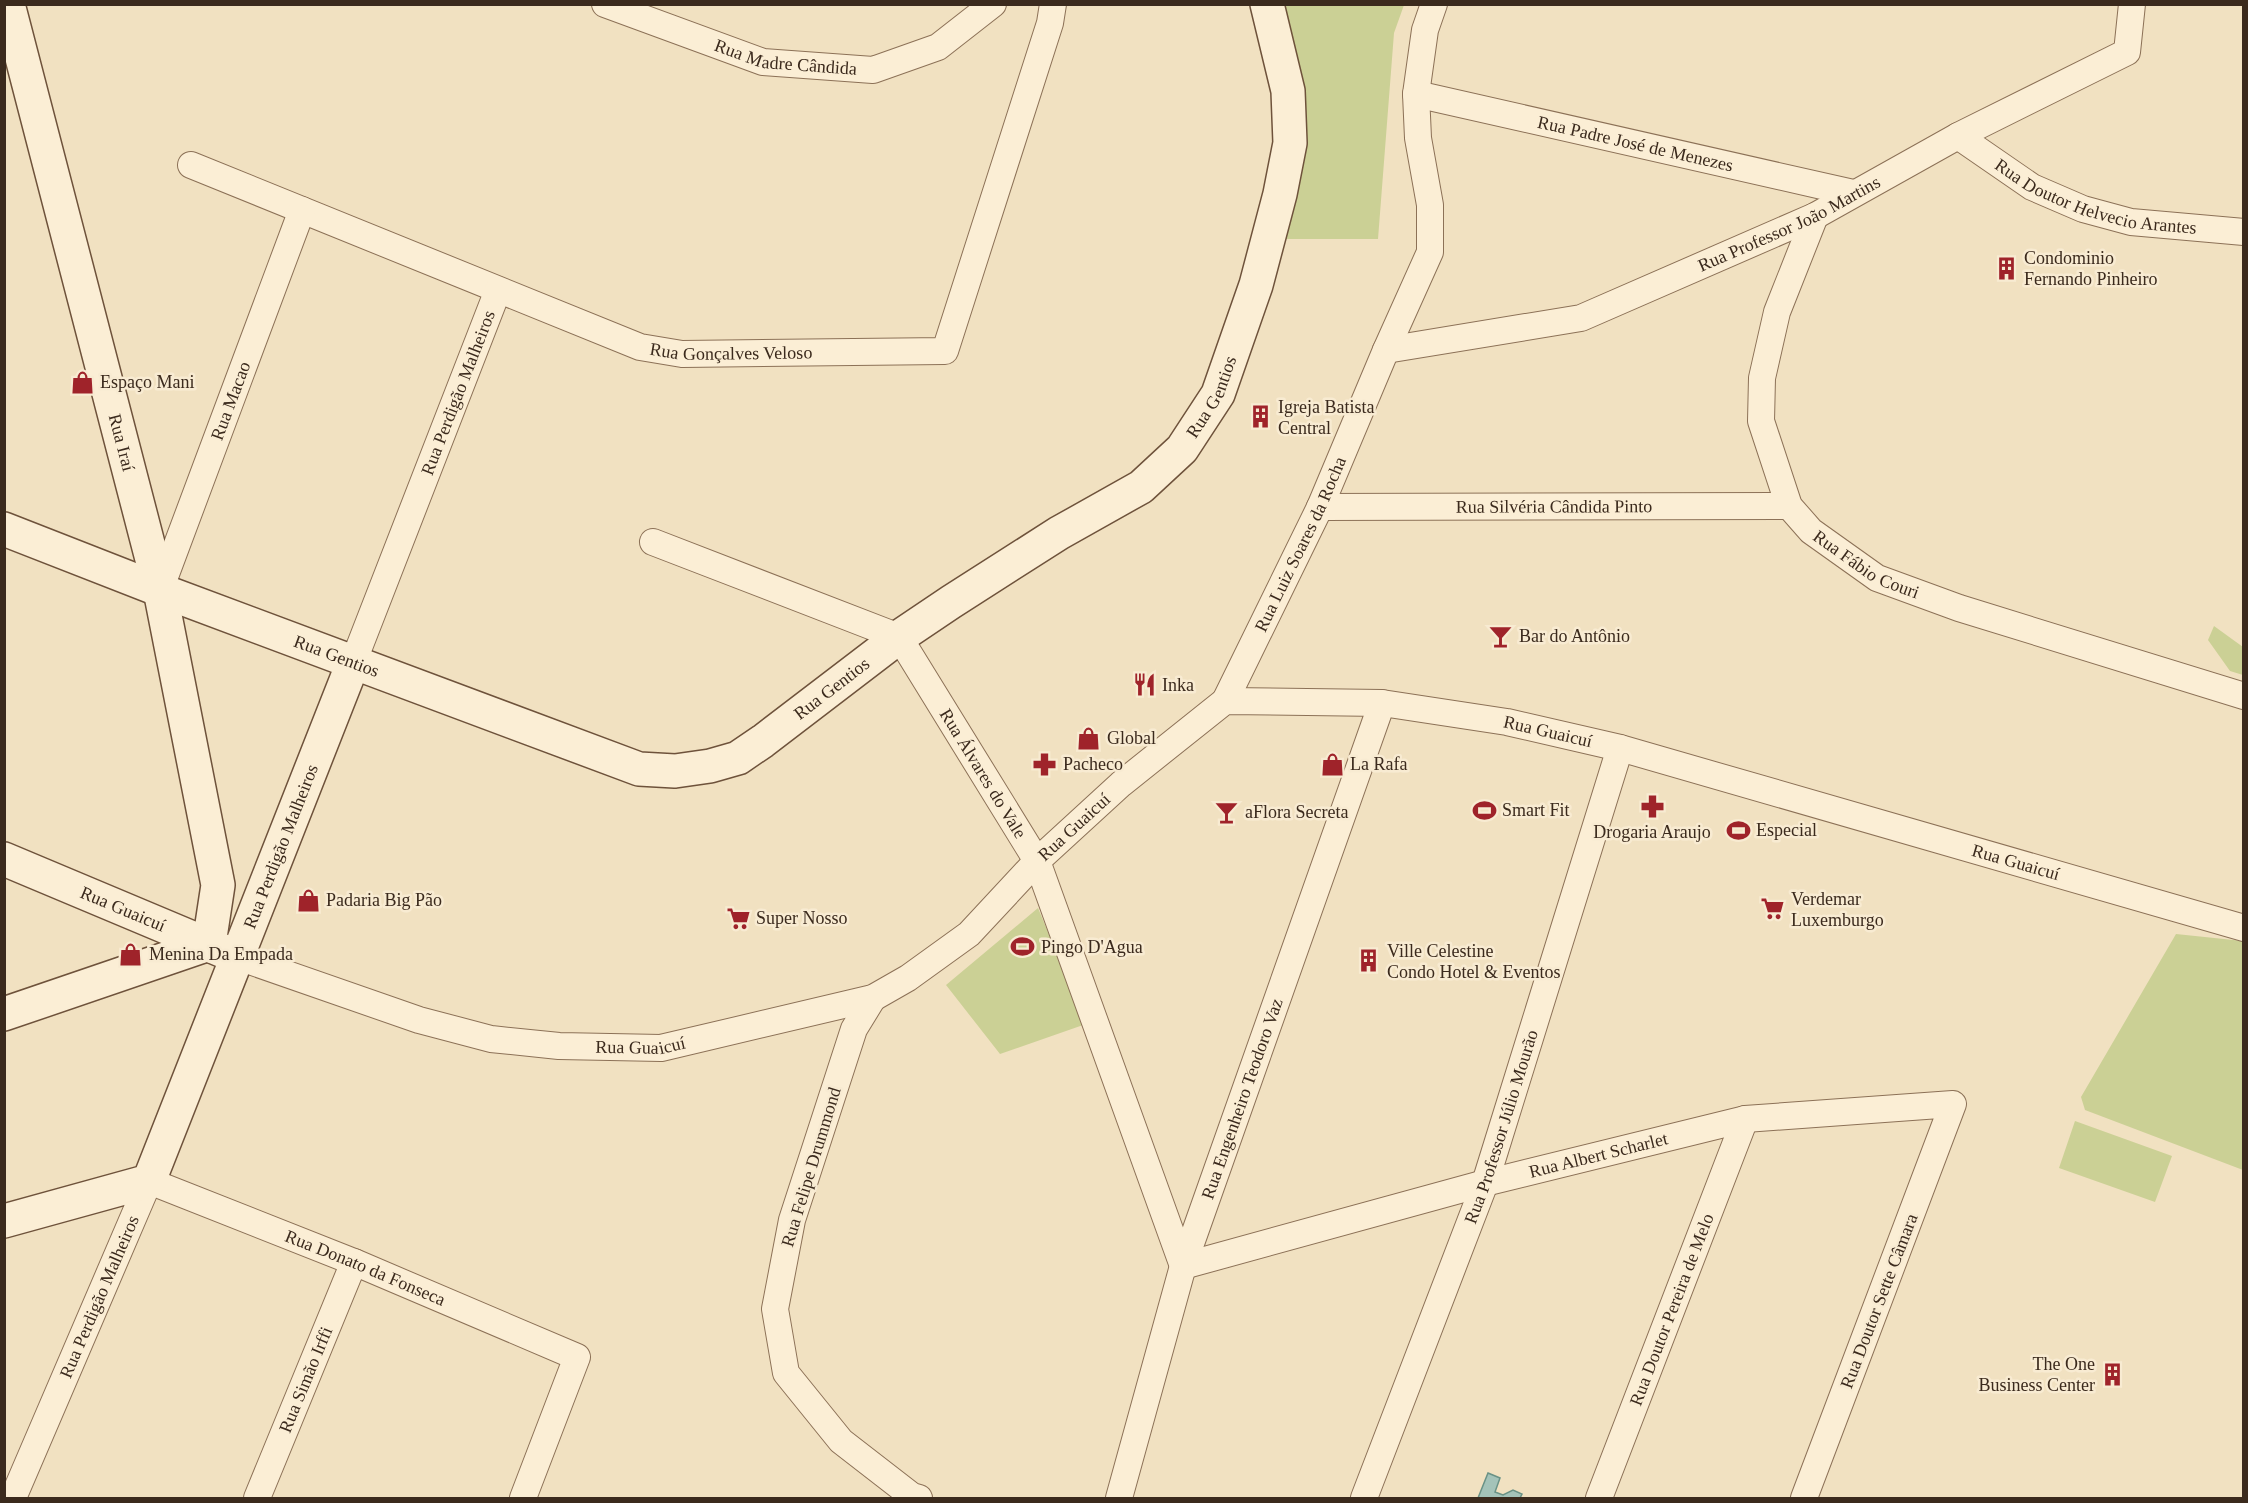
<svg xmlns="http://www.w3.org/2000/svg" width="2248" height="1503" font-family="Georgia,serif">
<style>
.green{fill:#cbd095}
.water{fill:#a4c3b9;stroke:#6a9286;stroke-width:1.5}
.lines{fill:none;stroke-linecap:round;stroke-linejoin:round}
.street-casing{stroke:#8c7157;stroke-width:28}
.secondary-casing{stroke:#6e523b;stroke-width:36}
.street{stroke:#fbeed5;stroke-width:26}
.secondary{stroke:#fbeed5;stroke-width:33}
.labels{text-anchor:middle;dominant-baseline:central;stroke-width:5;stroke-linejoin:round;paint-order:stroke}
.street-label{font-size:18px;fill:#3b2a1d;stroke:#f8ebd2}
.poi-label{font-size:18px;fill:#3b2a1d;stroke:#f8ebd2;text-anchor:start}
</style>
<rect width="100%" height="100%" fill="#f1e1c1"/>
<!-- green -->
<path class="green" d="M1282,5H1404L1394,33L1378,239H1272Z
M2214,626L2243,647V675L2230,671L2208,640Z
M1038,908L1086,1024L1000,1054L946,985Z
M2176,934L2243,941V1170L2085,1110L2081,1097Z
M2075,1121L2172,1156L2155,1202L2059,1168Z"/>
<!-- water -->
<path class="water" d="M1488,1473L1500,1478L1495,1492L1503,1495L1513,1490L1522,1494L1520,1498H1478Z"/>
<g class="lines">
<defs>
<g id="street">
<path id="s1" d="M605,4L763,62L873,70L938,47L993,4"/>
<path id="s2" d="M1416,94L1853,193"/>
<path id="s3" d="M1958,136L2032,187L2083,209L2131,222L2244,232"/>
<path id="s4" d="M191,165L640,347L682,354L945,351L1050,23L1053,4"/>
<path id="s5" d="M1815,216L1777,312L1762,378L1761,421L1789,506L1811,531L1877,578L1959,608L2244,696"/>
<path id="s6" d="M1386,350L1581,318L1815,216L1958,136L2127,52L2132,4"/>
<path id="s7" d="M1320,507L1789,506"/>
<path id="s8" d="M653,542L899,637L1037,861L1183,1266"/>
<path id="s9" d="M160,590L302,210"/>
<path id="s10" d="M353,663L498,290"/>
<path id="s11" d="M1225,701L1320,507L1386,350L1430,252V205L1418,138L1416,94L1425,30L1434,4"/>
<path id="s12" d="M238,957L419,1020L491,1039L559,1046L661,1048L873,998L908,978L969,934L1037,861L1121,784L1225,701L1382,703L1507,722L1620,748L2244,928"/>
<path d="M873,998L854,1029L792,1220L775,1309L786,1373L841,1441L912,1496L919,1498"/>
<path id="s13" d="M1183,1266L1485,1183L1745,1119L1953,1104L1804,1498"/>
<path id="s14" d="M13,1498L149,1181L354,1262L577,1357L523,1498"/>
<path id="s15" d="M257,1498L354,1262"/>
<path id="s16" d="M1119,1498L1183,1266L1382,703"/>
<path id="s17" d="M1364,1498L1485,1183L1620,748"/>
<path id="s18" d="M1599,1498L1745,1119"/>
</g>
<g id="secondary">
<path id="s19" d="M8,4L160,590L218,885L209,944"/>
<path id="s20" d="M4,529L160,590L639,769L675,771L710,766L738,758L763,741L899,637L951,602L1059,533L1141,487L1182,449L1218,394L1256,285L1280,194L1290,143L1288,91L1267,4"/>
<path id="s21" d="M4,859L228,953"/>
<path d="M4,1014L209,944"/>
<path id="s22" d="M4,1221L149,1181L353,663"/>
</g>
</defs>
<!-- street casing -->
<use href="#street" class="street-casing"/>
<!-- secondary casing -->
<use href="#secondary" class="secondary-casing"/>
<!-- street -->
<use href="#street" class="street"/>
<!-- secondary -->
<use href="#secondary" class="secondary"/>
</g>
<!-- icons -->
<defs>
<symbol id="building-bare" viewBox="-9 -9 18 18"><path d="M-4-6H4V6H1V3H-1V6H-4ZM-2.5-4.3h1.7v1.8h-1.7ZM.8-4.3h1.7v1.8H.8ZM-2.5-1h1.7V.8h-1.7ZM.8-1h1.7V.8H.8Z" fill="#9f232a" stroke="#f8ebd2" stroke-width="2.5" paint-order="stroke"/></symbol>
<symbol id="shop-bare" viewBox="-9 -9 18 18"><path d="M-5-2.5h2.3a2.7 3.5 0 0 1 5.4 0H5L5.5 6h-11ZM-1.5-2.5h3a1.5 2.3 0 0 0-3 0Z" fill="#9f232a" stroke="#f8ebd2" stroke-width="2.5" paint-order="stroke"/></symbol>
<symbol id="bar-bare" viewBox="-9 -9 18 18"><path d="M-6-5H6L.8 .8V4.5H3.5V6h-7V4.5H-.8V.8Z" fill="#9f232a" stroke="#f8ebd2" stroke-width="2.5" paint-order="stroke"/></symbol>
<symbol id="restaurant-bare" viewBox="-9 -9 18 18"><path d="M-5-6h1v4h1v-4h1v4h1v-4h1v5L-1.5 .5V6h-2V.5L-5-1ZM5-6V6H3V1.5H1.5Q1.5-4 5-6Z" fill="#9f232a" stroke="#f8ebd2" stroke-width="2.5" paint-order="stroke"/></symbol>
<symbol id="pharmacy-bare" viewBox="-9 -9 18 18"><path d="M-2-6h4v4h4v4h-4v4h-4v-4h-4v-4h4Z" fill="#9f232a" stroke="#f8ebd2" stroke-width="2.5" paint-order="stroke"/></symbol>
<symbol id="stadium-bare" viewBox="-9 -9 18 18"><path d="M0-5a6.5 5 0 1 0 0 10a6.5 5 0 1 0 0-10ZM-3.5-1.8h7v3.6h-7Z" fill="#9f232a" stroke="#f8ebd2" stroke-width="2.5" paint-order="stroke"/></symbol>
<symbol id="supermarket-bare" viewBox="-9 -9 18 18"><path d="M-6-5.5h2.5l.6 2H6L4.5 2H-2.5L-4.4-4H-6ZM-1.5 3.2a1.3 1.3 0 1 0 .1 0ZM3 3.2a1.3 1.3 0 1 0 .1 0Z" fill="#9f232a" stroke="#f8ebd2" stroke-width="2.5" paint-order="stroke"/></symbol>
</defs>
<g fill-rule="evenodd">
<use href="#building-bare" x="1990" y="252" width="33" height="33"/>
<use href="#shop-bare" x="66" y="366" width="33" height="33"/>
<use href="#building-bare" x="1244" y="400" width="33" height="33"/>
<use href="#bar-bare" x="1484" y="620" width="33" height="33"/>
<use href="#restaurant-bare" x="1128" y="668" width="33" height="33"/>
<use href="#shop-bare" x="1072" y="722" width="33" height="33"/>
<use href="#pharmacy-bare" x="1028" y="748" width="33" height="33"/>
<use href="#shop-bare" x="1316" y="748" width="33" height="33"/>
<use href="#pharmacy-bare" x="1636" y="790" width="33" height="33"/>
<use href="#stadium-bare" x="1468" y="794" width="33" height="33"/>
<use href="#bar-bare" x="1210" y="796" width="33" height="33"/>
<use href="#stadium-bare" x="1722" y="814" width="33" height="33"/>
<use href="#shop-bare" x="292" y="884" width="33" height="33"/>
<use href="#supermarket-bare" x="1756" y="892" width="33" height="33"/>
<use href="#supermarket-bare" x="722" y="902" width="33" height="33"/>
<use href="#stadium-bare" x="1006" y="930" width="33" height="33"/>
<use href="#shop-bare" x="114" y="938" width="33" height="33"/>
<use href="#building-bare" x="1352" y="944" width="33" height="33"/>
<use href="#building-bare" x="2096" y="1358" width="33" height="33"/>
</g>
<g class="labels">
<!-- street labels -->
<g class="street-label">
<text stroke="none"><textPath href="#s1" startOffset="190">Rua Madre Cândida</textPath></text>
<text stroke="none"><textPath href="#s2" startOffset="225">Rua Padre José de Menezes</textPath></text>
<text stroke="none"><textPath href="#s3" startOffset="154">Rua Doutor Helvecio Arantes</textPath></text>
<text stroke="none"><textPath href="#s6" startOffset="426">Rua Professor João Martins</textPath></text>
<text stroke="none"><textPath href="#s4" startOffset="576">Rua Gonçalves Veloso</textPath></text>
<text stroke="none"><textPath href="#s10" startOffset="290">Rua Perdigão Malheiros</textPath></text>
<text stroke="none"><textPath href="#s20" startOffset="1382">Rua Gentios</textPath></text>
<text stroke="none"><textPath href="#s9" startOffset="202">Rua Macao</textPath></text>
<text stroke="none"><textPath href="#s19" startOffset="453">Rua Iraí</textPath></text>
<text stroke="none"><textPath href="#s7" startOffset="234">Rua Silvéria Cândida Pinto</textPath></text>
<text stroke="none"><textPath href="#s11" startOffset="174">Rua Luiz Soares da Rocha</textPath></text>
<text stroke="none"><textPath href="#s5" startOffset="402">Rua Fábio Couri</textPath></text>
<text stroke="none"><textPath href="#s20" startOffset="356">Rua Gentios</textPath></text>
<text stroke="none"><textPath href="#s20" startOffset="896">Rua Gentios</textPath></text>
<text stroke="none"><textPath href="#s12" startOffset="1442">Rua Guaicuí</textPath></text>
<text stroke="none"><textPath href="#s8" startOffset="424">Rua Álvares do Vale</textPath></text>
<text stroke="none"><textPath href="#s12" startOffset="920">Rua Guaicuí</textPath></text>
<text stroke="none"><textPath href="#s22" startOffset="510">Rua Perdigão Malheiros</textPath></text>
<text stroke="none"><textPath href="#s12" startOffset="1928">Rua Guaicuí</textPath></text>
<text stroke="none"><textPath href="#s21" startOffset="129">Rua Guaicuí</textPath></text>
<text stroke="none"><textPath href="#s12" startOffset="416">Rua Guaicuí</textPath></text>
<text stroke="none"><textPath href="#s16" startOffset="418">Rua Engenheiro Teodoro Vaz</textPath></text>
<text stroke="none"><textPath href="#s17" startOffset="396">Rua Professor Júlio Mourão</textPath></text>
<text stroke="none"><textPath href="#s13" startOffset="430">Rua Albert Scharlet</textPath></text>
<text transform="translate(811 1167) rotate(-73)">Rua Felipe Drummond</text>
<text stroke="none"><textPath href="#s14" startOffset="578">Rua Donato da Fonseca</textPath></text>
<text stroke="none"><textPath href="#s14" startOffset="219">Rua Perdigão Malheiros</textPath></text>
<text transform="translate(1879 1301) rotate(-69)">Rua Doutor Sette Câmara</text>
<text stroke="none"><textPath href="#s18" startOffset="202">Rua Doutor Pereira de Melo</textPath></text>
<text stroke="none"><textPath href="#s15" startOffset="128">Rua Simão Irffi</textPath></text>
</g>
<!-- poi labels -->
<g class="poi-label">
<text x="2024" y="258">Condominio<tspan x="2024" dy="21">Fernando Pinheiro</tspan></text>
<text x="100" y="382">Espaço Mani</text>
<text x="1278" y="407">Igreja Batista<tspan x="1278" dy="21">Central</tspan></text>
<text x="1519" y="636">Bar do Antônio</text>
<text x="1162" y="685">Inka</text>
<text x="1107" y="738">Global</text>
<text x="1063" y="764">Pacheco</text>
<text x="1350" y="764">La Rafa</text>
<text x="1502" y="810">Smart Fit</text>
<text x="1245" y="812">aFlora Secreta</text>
<text x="1756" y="830">Especial</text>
<text x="1652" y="832" text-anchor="middle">Drogaria Araujo</text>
<text x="1791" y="899">Verdemar<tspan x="1791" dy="21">Luxemburgo</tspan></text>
<text x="326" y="900">Padaria Big Pão</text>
<text x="756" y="918">Super Nosso</text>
<text x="1041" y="947">Pingo D'Agua</text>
<text x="1387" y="951">Ville Celestine<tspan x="1387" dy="21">Condo Hotel &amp; Eventos</tspan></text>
<text x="149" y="954">Menina Da Empada</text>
<text x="2095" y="1364" text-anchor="end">The One<tspan x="2095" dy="21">Business Center</tspan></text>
</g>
</g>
<!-- border -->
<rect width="2248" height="1503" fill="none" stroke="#3b2a1d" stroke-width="12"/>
</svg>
